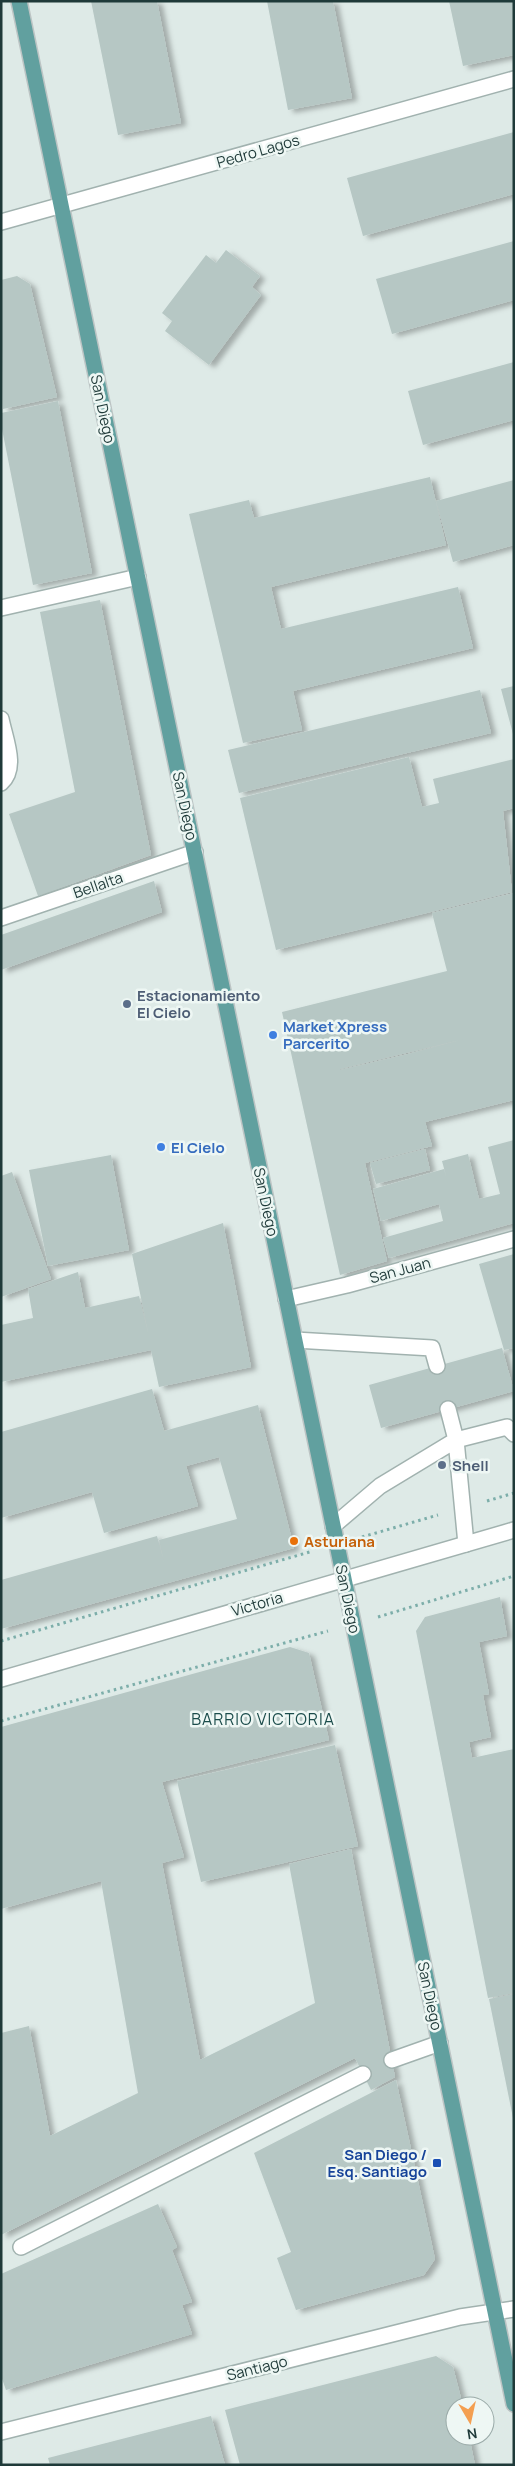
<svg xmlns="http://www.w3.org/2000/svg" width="515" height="2466" font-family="Manrope,sans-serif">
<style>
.building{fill:#b6c7c4;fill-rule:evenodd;filter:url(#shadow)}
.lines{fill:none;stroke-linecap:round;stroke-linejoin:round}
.service-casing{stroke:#a1b2af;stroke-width:18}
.minor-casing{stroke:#a1b2af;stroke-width:18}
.tertiary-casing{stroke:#a1b2af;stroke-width:18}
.primary-casing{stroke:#bcc4c4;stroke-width:18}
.path{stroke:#7daeaa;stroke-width:3;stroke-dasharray:2.5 4;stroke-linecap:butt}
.service{stroke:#fff;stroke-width:15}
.minor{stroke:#fff;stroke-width:15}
.tertiary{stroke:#fff;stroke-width:15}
.primary{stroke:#61a09f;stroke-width:15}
.service-dot{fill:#5c6f8a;stroke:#eef7f4;stroke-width:2}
.shop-dot{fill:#3f7fe0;stroke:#eef7f4;stroke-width:2}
.food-dot{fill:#e8710a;stroke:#eef7f4;stroke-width:2}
.transit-dot{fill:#1a4fb4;stroke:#eef7f4;stroke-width:2}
.labels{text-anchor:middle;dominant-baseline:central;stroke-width:5;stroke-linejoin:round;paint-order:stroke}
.street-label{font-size:15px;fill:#1f3a39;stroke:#eef7f4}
.service-label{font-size:15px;font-weight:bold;fill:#4e5e75;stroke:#eef7f4;text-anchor:start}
.shop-label{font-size:15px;font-weight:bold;fill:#366cbe;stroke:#eef7f4;text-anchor:start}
.food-label{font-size:15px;font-weight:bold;fill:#c56008;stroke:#eef7f4;text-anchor:start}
.transit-label{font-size:15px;font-weight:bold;fill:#164399;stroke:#eef7f4;text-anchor:end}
.neighbourhood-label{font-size:16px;letter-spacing:1px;fill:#1b4c4b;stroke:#eef7f4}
</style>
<defs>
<filter id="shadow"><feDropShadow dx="5.5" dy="3" stdDeviation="2.5" flood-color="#0004"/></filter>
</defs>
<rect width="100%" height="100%" fill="#deeae7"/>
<!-- building -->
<path class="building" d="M91,1H157L181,123L118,135Z
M267,1H333L352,98L288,110Z
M449,1H514V55L463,66Z
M514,132V194L363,236L347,178Z
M514,241V300L392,334L376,279Z
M226,250L260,276L252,287L261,295L209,365L165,331L172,321L162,313L206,255L216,263Z
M17,276L30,284L57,397L3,409L1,280Z
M514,362V420L423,445L408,391Z
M58,401L92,573L33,585L1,424V413Z
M430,477L446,545L271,587L281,629L458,587L473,648L293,691L302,730L243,743L189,514L249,500L254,518Z
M514,480V545L453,562L436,501Z
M100,600L151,855L38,896L9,814L75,792L40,612Z
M514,686V734H513L501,689Z
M480,690L491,733L239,793L228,750Z
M409,757L422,807L439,803L433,779L514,759V808L503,811L512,892L276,950L240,798Z
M154,881L162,912L1,970V935Z
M514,893V1100L425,1122L432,1146L365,1163L387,1261L340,1275L282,1012L447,971L432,913ZM464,1039L408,1054L340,1070V1069Z
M514,1140V1223L389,1258L383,1238L443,1221L439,1204L381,1221L373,1189L444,1169L449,1187L442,1161L468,1154L479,1199L500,1194L488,1147Z
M425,1149L430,1170L376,1184L370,1163Z
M111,1155L129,1250L48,1266L29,1170Z
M12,1172L51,1279L1,1297V1176Z
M223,1223L251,1367L159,1387L151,1350L1,1382V1325L33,1318L28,1289L78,1272L85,1308L139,1296L149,1337L132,1254Z
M514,1254V1348L504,1350L479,1264Z
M502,1348L514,1391L381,1428L369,1385Z
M152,1389L164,1431L258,1405L294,1548L1,1629V1580L157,1536L164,1562L159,1540L237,1519L219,1457L186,1466L198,1506L104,1533L92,1492L1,1518V1432Z
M500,1597L507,1636L479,1642L489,1694L483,1695L491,1737L469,1742L472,1758L514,1749V1993L488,1998L416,1631L425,1617Z
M290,1647L309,1653L329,1740L162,1782L184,1857L162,1863L200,2060L315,2003L289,1864L351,1849L395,2077L371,2090L355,2058L1,2235V2033L29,2026L50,2136L138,2093L101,1881L1,1909V1727Z
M335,1745L358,1846L201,1882L177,1781Z
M514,1994V2118H513L489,1999Z
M396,2080L435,2259L424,2275L296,2310L277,2258L291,2252L254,2153Z
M158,2204L177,2247L172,2250L192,2302L182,2305L192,2334L6,2390L1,2376V2274Z
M436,2356L453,2367L463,2406H455V2436H469L475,2465H240L225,2410Z
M211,2416L225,2465H50L48,2458Z"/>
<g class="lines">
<defs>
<path id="service" d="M1,719C5,739 18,768 1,783
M295,1340L432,1348L437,1366
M448,1409L456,1440L466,1544
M333,1526L380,1486L456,1440L507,1427L514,1434
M392,2060L440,2043
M21,2247L363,2074"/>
<path id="minor" d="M1,222L514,79
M1,608L138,577
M1,918L195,852
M286,1299L347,1285L514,1239
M1,2432L460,2317L514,2309"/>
<path id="tertiary" d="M1,1679L514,1530"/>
<path id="primary" d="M19,1L514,2404"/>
</defs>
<!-- service casing -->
<use href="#service" class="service-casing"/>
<!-- minor casing -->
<use href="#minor" class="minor-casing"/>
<!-- tertiary casing -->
<use href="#tertiary" class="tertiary-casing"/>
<!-- primary casing -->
<use href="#primary" class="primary-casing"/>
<!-- path -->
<path class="path" d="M487,1501L514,1493
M362,1537L438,1515
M378,1617L514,1576
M1,1641L313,1551
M1,1721L328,1631"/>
<!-- service -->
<use href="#service" class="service"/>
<!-- minor -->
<use href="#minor" class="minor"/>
<!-- tertiary -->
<use href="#tertiary" class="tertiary"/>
<!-- primary -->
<use href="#primary" class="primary"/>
</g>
<!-- markers -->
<g class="service-dot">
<circle cx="127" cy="1004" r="5"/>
<circle cx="442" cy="1465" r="5"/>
</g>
<g class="shop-dot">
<circle cx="273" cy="1035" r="5"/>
<circle cx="161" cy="1147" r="5"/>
</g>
<circle class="food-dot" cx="294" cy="1541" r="5"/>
<rect class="transit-dot" x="432" y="2158" width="10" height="10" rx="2.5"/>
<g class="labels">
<!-- street labels -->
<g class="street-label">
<text transform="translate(258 151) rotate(-16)">Pedro Lagos</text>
<text transform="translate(103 409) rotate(78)">San Diego</text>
<text transform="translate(185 806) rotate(78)">San Diego</text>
<text transform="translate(98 885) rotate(-19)">Bellalta</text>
<text transform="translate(266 1202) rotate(78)">San Diego</text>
<text transform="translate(400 1270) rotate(-15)">San Juan</text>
<text transform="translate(348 1599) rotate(78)">San Diego</text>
<text transform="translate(257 1604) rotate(-16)">Victoria</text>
<text transform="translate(430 1996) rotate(78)">San Diego</text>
<text transform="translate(257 2368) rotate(-14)">Santiago</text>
</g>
<!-- service labels -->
<g class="service-label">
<text x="137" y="995">Estacionamiento<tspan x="137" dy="17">El Cielo</tspan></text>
<text x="452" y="1465">Shell</text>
</g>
<!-- shop labels -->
<g class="shop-label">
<text x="283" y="1026">Market Xpress<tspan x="283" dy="17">Parcerito</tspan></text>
<text x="171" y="1147">El Cielo</text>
</g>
<!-- food labels -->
<g class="food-label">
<text x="304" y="1541">Asturiana</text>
</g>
<!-- transit labels -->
<g class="transit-label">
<text x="427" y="2154">San Diego /<tspan x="427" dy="17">Esq. Santiago</tspan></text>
</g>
<!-- neighbourhood labels -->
<g class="neighbourhood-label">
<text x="263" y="1719">BARRIO VICTORIA</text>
</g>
</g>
<!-- border -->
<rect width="515" height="2466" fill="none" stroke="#1f3a39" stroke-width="5"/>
<!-- north arrow -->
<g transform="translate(470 2421) rotate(171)"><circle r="24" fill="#eef7f4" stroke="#9baba9"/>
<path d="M0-4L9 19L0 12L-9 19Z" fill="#f49f51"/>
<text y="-8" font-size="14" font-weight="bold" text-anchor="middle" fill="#1f3a39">N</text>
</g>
</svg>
